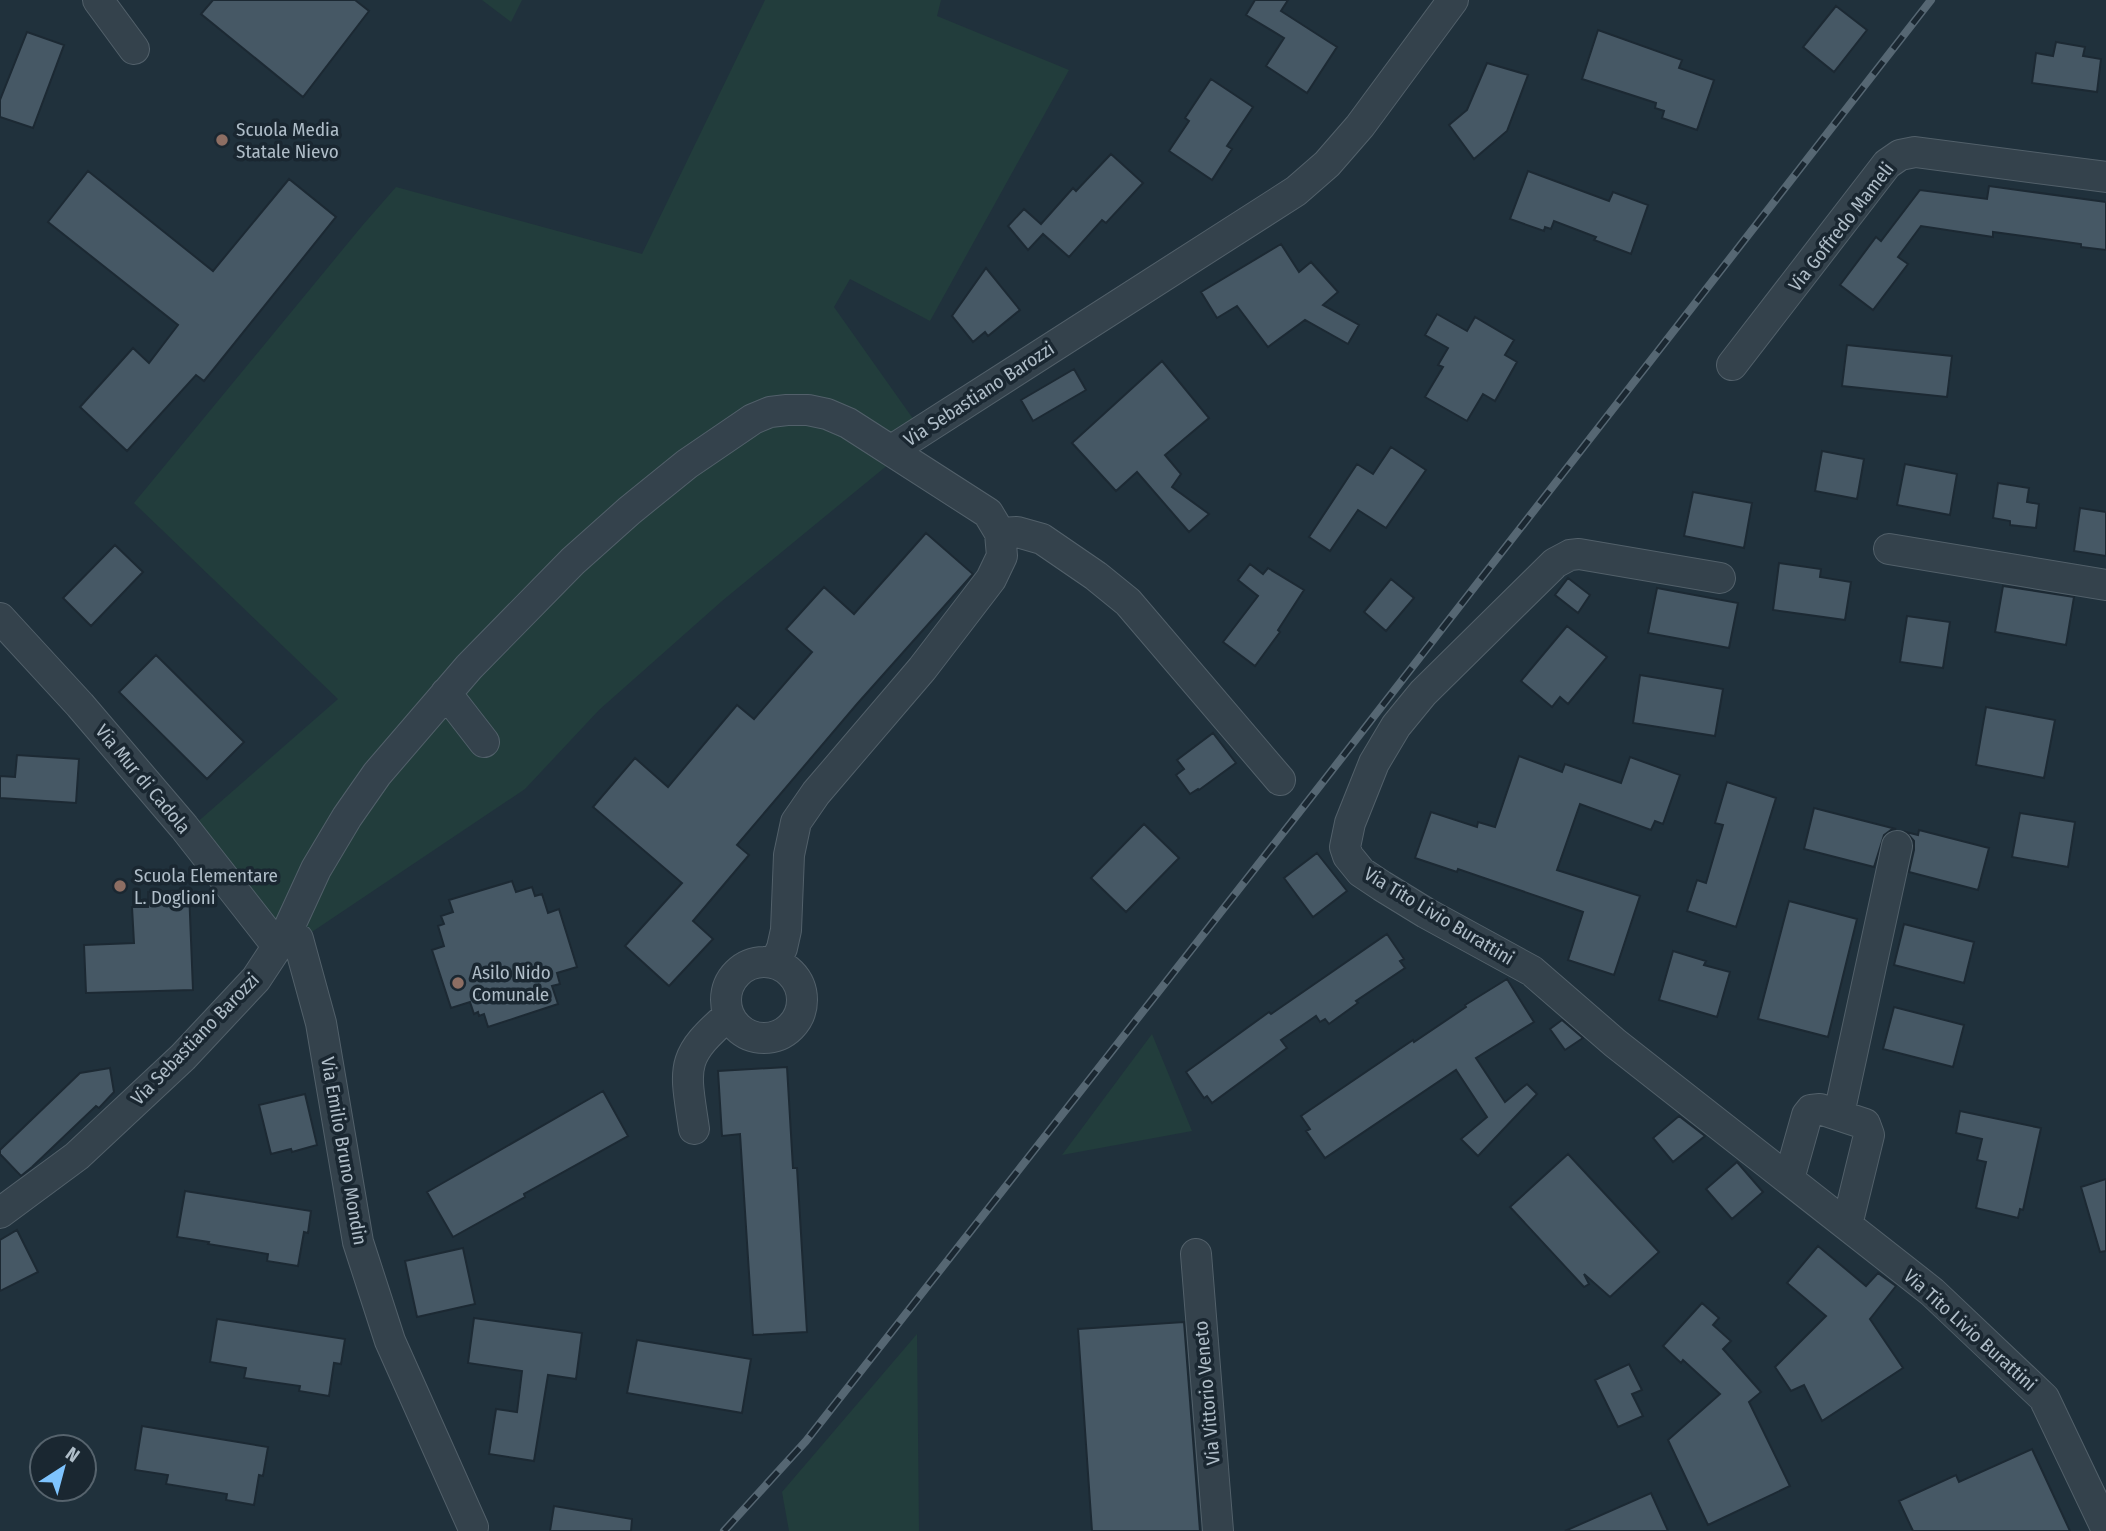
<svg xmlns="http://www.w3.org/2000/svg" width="2106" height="1531" font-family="'Fira Sans Condensed',sans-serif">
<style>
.green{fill:#223d3c}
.building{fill:#465865;stroke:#1c2933;stroke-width:2}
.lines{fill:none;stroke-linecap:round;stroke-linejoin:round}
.minor-casing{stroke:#52606a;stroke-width:32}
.minor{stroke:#34424c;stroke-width:30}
.rail-casing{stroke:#566773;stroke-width:8}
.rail{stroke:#1a2731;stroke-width:5;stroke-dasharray:16;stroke-linecap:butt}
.education-dot{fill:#8d6e63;stroke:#1a2731;stroke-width:2.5}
.labels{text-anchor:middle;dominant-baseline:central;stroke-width:7;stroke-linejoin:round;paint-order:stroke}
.poi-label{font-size:19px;fill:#afbdc8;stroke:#1a2731;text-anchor:start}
.street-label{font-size:19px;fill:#afbdc8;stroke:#1a2731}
</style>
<rect width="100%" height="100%" fill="#20313c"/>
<!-- green -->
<path class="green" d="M482,0H522L511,22Z
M765,0H941L937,16L1069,70L930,321L850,279L834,307L926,437L906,450L722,601L599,710L525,789L288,948L194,825L338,699L134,503L362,226L396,187L642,254Z
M1152,1034L1192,1131L1062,1155Z
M917,1334L919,1531H789L782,1492Z"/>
<!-- building -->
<path class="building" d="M213,0H355L369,11L303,97L201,14Z
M1255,0H1288L1281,11L1337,47L1307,93L1266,66L1284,38L1246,15Z
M1836,6L1867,30L1834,72L1803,47Z
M1598,30L1682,60L1679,68L1714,80L1697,130L1662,118L1664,111L1655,108L1656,103L1582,79Z
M27,32L64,45L33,128L0,117V100Z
M2056,42L2085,47L2083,56L2101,59L2097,92L2032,83L2036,53L2053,56Z
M1487,63L1528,75L1507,131L1474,159L1449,125L1467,110Z
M1211,79L1253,107L1227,146L1232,149L1212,180L1169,151L1189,121L1185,118Z
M1111,154L1143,183L1106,223L1102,220L1069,257L1043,234L1028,250L1008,226L1024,209L1041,224L1073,188L1076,191Z
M88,171L213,271L289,179L336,217L204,381L196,375L127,451L80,407L133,348L149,363L178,325L48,222Z
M1528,171L1609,201L1613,192L1648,205L1631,254L1594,240L1596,237L1554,221L1551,229L1545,227L1544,231L1510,219Z
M1989,186L2106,202V250L2081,247V244L1993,232V237L1921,226L1898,257L1908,264L1873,310L1840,285L1876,237L1881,241L1920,190L1987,199Z
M1281,244L1299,272L1311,262L1338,292L1323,305L1359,325L1348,344L1305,320L1268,347L1237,306L1217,318L1201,292Z
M986,268L1020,310L988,336L985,332L973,342L952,316Z
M1437,314L1467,331L1475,317L1514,340L1505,355L1517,362L1495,401L1483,394L1467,421L1425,397L1443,367L1438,365L1448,348L1425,335Z
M1847,345L1952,356L1947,397L1842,386Z
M1162,361L1209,418L1165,455L1181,474L1172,487L1209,514L1189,532L1137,472L1116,491L1072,443Z
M1074,369L1086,390L1033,421L1021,400Z
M1391,447L1426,470L1386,528L1358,510L1330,551L1309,537L1357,464L1373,474Z
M1822,451L1864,459L1857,499L1815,491Z
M1905,464L1957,474L1950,515L1897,505Z
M1998,483L2029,488L2027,502L2039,504L2036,528L2010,525V521L1993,518Z
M1693,492L1752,503L1744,548L1684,536Z
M2080,508L2106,512V556L2074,551Z
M926,533L973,574L857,704L737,845L749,855L693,921L713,939L669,986L625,946L682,883L593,807L635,758L668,787L737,705L754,719L812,652L786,629L824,587L854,614Z
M115,545L143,572L91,626L63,598Z
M1779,563L1821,569L1820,577L1851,582L1845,620L1773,610Z
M1250,564L1263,574L1268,568L1304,590L1278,630L1280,632L1255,666L1223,642L1258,596L1238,580Z
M1568,578L1590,595L1578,613L1555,595Z
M1391,579L1414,598L1386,631L1364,612Z
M2003,586L2074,597L2066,645L1995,632Z
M1657,588L1738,603L1729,648L1648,633Z
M1907,616L1950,622L1943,668L1900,662Z
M1567,626L1607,657L1568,704L1560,697L1552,707L1521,681Z
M156,655L244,742L207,779L119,692Z
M1640,675L1723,689L1715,736L1633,723Z
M1986,707L2055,720L2044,778L1976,765Z
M1213,733L1236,763L1199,790L1198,789L1190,794L1176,775L1184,769L1177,760Z
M17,755L79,759L76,803L0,798V776L15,777Z
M1519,756L1562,772L1565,764L1621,783L1630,757L1680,775L1663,824L1655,821L1651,830L1580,804L1557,870L1640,896L1614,975L1568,960L1583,912L1458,869L1457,872L1415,858L1431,812L1477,827L1478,822L1495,827Z
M1727,782L1776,798L1736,927L1687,911L1697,880L1706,883L1723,825L1715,823Z
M1814,808L1896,829L1891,830L1884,835L1874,867L1804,849Z
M2020,813L2075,822L2068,867L2012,857Z
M1144,824L1179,858L1126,912L1091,878Z
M1919,830L1989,848L1978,890L1909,872L1914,850V841L1906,832L1918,835Z
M1317,853L1347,891L1313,917L1284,878Z
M512,881L516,892L532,887L535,896L542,894L548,913L559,909L577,967L557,973L560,984L552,986L558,1004L488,1027L484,1014L479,1016L478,1012L474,1014L470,1002L451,1008L432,950L444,946L438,926L444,924L441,916L453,912L449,900Z
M189,890L193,990L86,993L84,945L134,943L132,907H148V892Z
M1789,901L1857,919L1828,1037L1758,1019Z
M1904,924L1974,942L1964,983L1894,965Z
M1387,934L1404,959L1400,961L1405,968L1356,1001L1358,1003L1329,1024L1325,1019L1320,1022L1316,1016L1281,1040L1287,1048L1212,1103L1207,1096L1204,1098L1186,1072L1269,1012L1271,1014Z
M1673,951L1706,961L1704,965L1730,972L1717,1017L1659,1000Z
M1507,979L1534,1022L1476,1058L1505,1102L1527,1084L1537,1094L1478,1156L1461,1139L1487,1117L1456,1070L1325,1158L1306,1131L1310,1129L1301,1116L1413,1040L1414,1042L1466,1007L1465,1005Z
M1894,1007L1964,1025L1953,1067L1883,1049Z
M1562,1020L1583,1038L1565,1050L1550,1029Z
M787,1067L793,1168H797L807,1332L753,1335L740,1134L722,1136L718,1071Z
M110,1068L114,1092L99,1108L96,1106L32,1167L21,1176L0,1154V1150L80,1073Z
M603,1091L628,1136L524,1194L525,1197L453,1237L427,1192Z
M305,1094L317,1145L292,1152L291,1149L271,1154L259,1105Z
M1960,1111L2041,1128L2023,1210L2020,1209L2018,1218L1976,1208L1986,1162L1977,1160L1982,1139L1956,1133Z
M1679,1116L1705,1136L1673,1162L1653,1138Z
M1568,1154L1659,1252L1610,1297L1584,1274L1589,1284L1584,1287L1510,1207Z
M1737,1162L1763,1192L1732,1219L1706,1189Z
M2106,1179V1251L2100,1252L2081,1187Z
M185,1191L311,1211L308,1233L304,1232L298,1266L267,1261L268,1254L208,1244L209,1242L177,1237Z
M17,1230L38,1272L0,1291V1240Z
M1818,1246L1866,1286L1878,1273L1896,1286L1870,1319L1903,1368L1822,1421L1804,1385L1791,1391L1775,1367L1826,1316L1787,1283Z
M463,1248L475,1304L417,1317L405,1261Z
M1702,1303L1719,1318L1713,1325L1731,1341L1723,1349L1761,1392L1749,1402L1790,1486L1708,1525L1668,1440L1720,1394L1683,1360L1681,1363L1663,1346Z
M474,1318L582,1333L576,1379L548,1375L534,1461L489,1454L496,1409L517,1412L522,1371L468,1363Z
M217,1319L345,1339L341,1364L334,1363L329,1396L299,1391L300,1386L244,1378L246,1368L210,1362Z
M1184,1322L1200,1531H1092L1078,1329Z
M637,1340L751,1359L742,1413L627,1393Z
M1629,1364L1642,1390L1632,1394L1643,1416L1618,1427L1595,1380Z
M142,1426L268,1447L263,1476L259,1475L254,1505L226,1500L227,1494L166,1484L168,1475L135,1470Z
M2032,1449L2070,1531H1913L1899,1501L1956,1475L1959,1482Z
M1651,1493L1668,1531H1565Z
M554,1506L632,1519L631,1531H550Z"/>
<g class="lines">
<defs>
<path id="minor" d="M98,0L134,49
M1732,365L1887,164L1900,155L1915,152L2106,177
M892,450L1296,191L1327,164L1360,126L1453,0
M1000,533L1017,532L1042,539L1096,576L1128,602L1280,780
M1889,549L2106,585
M1720,578L1579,554L1570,555L1555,563L1423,693L1396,726L1374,763L1350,823L1345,847L1348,856L1361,872L1382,886L1426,913L1532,971L1615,1043L1932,1292L2044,1398L2106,1528
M0,618L80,705L184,827L278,947
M446,693L484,742
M287,932L298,939L321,1023L358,1242L390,1341L473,1527
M726 1000a38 38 0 1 1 76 0a38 38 0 1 1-76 0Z
M1839,1114L1897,846
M694,1129C685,1067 679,1058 729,1015
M1789,1179L1807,1115L1811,1110L1820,1109L1865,1124L1869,1135L1847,1225
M0,1213L77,1156L183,1057L256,979L287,932L316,869L347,817L377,774L469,667L573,561L629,511L687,464L753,419L770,412L787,410H808L827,414L848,423L988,513L1000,533L1002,556L991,579L922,669L816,793L796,822L789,855L786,930L782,948L775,963
M1196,1254L1218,1531"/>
</defs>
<!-- minor casing -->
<use href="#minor" class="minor-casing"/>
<!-- minor -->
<use href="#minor" class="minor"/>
<defs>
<path id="rail" d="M724,1531L806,1441L1326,778L1931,0"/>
</defs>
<!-- rail casing -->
<use href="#rail" class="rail-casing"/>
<!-- rail -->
<use href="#rail" class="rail"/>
</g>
<!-- markers -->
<g class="education-dot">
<circle cx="222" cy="140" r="7"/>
<circle cx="120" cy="886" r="7"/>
<circle cx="458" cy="983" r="7"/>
</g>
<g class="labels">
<!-- poi labels -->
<g class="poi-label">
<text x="236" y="129">Scuola Media<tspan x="236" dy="22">Statale Nievo</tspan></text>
<text x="134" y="875">Scuola Elementare<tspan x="134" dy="22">L. Doglioni</tspan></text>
<text x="472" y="972">Asilo Nido<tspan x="472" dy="22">Comunale</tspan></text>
</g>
<!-- street labels -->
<g class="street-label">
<text transform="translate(1841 227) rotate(-52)">Via Goffredo Mameli</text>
<text transform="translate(979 394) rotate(-33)">Via Sebastiano Barozzi</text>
<text transform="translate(143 779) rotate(50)">Via Mur di Cadola</text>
<text transform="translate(1439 916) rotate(31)">Via Tito Livio Burattini</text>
<text transform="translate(195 1039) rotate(-46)">Via Sebastiano Barozzi</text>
<text transform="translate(344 1151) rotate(80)">Via Emilio Bruno Mondin</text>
<text transform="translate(1970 1330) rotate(42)">Via Tito Livio Burattini</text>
<text transform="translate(1207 1393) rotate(-95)">Via Vittorio Veneto</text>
</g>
</g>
<!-- north arrow -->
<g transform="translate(63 1468) rotate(36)"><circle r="33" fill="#1a2731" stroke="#56636d" stroke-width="2"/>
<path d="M0-5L12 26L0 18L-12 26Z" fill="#7ec4ff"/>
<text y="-10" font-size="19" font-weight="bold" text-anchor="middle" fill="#afbdc8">N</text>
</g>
</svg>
